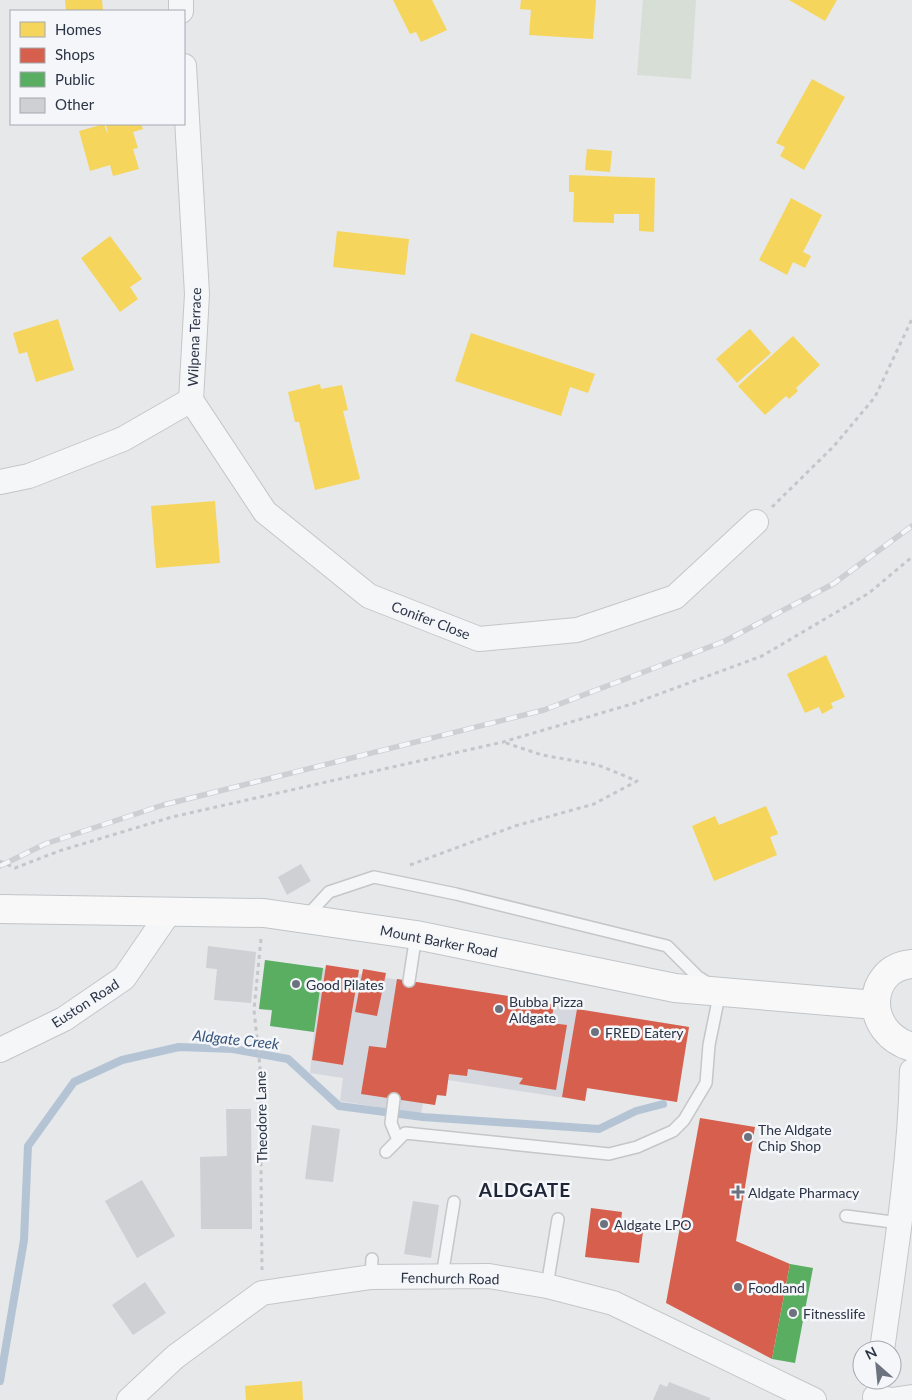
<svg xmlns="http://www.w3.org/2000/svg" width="912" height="1400" font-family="Lato,sans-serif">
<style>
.built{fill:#d4d7dd}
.green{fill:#d6ded6}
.homes{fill:#f6d55c}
.shops{fill:#d6604d}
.public{fill:#5aae61}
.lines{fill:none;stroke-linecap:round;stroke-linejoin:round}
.stream{stroke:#b4c4d5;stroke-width:8}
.building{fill:#ced0d3}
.lane-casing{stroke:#c4c6c8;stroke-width:14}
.street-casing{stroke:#c4c6c8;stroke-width:26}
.primary-casing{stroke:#c2c5c8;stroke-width:30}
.path{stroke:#c5c6ca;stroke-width:3;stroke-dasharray:4 4;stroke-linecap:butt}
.lane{stroke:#f5f6f7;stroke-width:11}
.street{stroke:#f5f6f7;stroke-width:24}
.primary{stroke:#f8f8f8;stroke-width:28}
.rail-casing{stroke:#cecfd2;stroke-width:5.5}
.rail{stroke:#f4f6f9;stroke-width:4;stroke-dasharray:11;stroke-linecap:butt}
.poi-dot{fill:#6c737f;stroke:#f4f6f9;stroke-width:2}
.labels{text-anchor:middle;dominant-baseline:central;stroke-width:5;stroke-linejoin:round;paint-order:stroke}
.street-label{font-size:14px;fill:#2b3445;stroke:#f4f6f9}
.poi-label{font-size:14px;fill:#2b3445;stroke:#f4f6f9;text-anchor:start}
.water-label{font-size:15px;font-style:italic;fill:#34527a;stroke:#f4f6f9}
.district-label{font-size:19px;font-weight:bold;letter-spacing:1px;fill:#1d2536;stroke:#f4f6f9}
</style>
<rect width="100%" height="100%" fill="#e6e8ea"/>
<!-- built -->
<path class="built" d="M265,960L535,1000L554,1005L689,1027L677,1102L588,1088L585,1101L448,1080L437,1095L435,1105L423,1103L421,1114L340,1101L343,1078L310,1073L314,1032L270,1026L272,1011L259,1009Z"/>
<!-- green -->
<path class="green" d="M643,0H696L691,79L637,75Z"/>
<!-- homes -->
<path class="homes" d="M65,0H102L103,11H66Z
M393,0H432L447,30L421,42L416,32L410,34Z
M521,0H596L593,39L529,35L531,10L520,9Z
M789,0H837L825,21Z
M812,79L845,97L804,170L780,156L785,147L776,143Z
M104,124L108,135L106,124H141L143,129L133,132L138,148L133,149L139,169L113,176L110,165L90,171L79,131Z
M587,149L612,151L610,172L585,170Z
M569,175L655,178L654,232L639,231V214H614V223L573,222L574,192H569Z
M791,198L822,215L803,252L811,256L805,268L793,262L787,275L759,260Z
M337,231L409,239L405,275L333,267Z
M110,236L142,279L130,287L138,299L120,312L81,258Z
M58,319L74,370L36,382L27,352L19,354L13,333Z
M750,329L771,353L737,383L716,359Z
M471,333L595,374L588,393L570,387L561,416L455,381Z
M793,336L820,365L796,388L798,391L789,399L786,396L765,415L738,386Z
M320,384L321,389L342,385L348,410L343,411L360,479L315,490L299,422H295L288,392Z
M215,501L220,563L156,568L151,506Z
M826,655L845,697L831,703L833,708L822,714L819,707L805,713L787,674Z
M766,806L778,834L770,837L777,855L714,881L692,826L715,816L719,825Z
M302,1381L303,1400H246L245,1386Z"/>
<!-- shops -->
<path class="shops" d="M326,965L359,970L343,1065L312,1060Z
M363,969L386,973L377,1016L355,1012Z
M397,979L535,1000L554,1005L551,1023L567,1025L556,1090L519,1084L523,1078L468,1069L467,1076L449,1074L446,1096L437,1095L435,1105L361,1094L369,1046L386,1048Z
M577,1009L689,1027L677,1102L587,1088L585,1101L562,1097Z
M700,1118L755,1127L736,1241L790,1264L772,1359L666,1303Z
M591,1208L622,1212L621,1221L644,1224L639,1263L585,1257Z"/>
<!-- public -->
<path class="public" d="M265,960L323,968L314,1032L270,1026L272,1010L259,1009Z
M790,1264L813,1268L795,1363L772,1359Z"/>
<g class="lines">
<!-- stream -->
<path class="stream" d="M0,1381L24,1240L28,1146L74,1082L122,1060L179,1047L233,1049L288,1059L339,1106L423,1117L599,1129L636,1111L663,1104"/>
</g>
<!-- building -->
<path class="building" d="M301,864L311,881L287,895L278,877Z
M208,946L256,952L251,1003L214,1000L217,969L206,968Z
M226,1109H251L252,1229H201L200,1157L227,1156Z
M312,1125L340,1129L333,1182L305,1179Z
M142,1180L175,1236L137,1258L105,1201Z
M413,1201L439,1205L431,1258L404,1254Z
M145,1282L166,1313L133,1335L112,1305Z
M669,1382L710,1398V1400H653L660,1384L667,1387Z"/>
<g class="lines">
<defs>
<path id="lane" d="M306,917L329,892L374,877L456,894L667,946L697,976L720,991L709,1045L706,1083L684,1120L673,1131L637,1147L609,1154L405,1133L386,1152
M409,981L416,935
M394,1099L391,1123L398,1140
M846,1216L900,1223
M442,1276L454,1202
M371,1277L372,1259
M547,1286L558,1219"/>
<path id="street" d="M181,0V11
M191,400L265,512L369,596L479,639L577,630L675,597L756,522
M0,482L29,476L123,439L191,400L197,294L184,66
M0,1050L64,1019L124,978L170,911
M882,1350C895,1257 910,1165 912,1071
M875,1397L892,1400L912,1397
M129,1400L175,1357L262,1293L371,1277L489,1276L547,1286L613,1303L814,1400"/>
<path id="primary" d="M0,909L264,913L416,935L675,988L875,1005
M912,964C865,968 863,1033 912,1047"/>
</defs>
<!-- lane casing -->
<use href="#lane" class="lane-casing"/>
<!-- street casing -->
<use href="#street" class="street-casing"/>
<!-- primary casing -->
<use href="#primary" class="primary-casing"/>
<!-- path -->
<path class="path" d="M772,507L834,446L875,397L912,319
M0,861L15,868L59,851L172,817L503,742L632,704L762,656L869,593L912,557
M410,865L515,826L594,804L637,781L598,765L542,755L503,742
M261,939L254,1010L260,1067L262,1270"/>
<!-- lane -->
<use href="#lane" class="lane"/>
<!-- street -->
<use href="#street" class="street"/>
<!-- primary -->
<use href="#primary" class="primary"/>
<defs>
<path id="rail" d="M0,866L45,844L163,805L544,710L725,641L833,584L912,526"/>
</defs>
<!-- rail casing -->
<use href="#rail" class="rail-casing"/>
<!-- rail -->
<use href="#rail" class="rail"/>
</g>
<!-- markers -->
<g class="poi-dot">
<circle cx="296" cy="984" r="5"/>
<circle cx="499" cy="1009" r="5"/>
<circle cx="595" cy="1032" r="5"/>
<circle cx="748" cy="1137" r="5"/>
<path d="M735.5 1184.5h5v5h5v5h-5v5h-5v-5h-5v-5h5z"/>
<circle cx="604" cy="1224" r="5"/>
<circle cx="738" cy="1287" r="5"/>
<circle cx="793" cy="1313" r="5"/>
</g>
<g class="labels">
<!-- street labels -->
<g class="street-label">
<text transform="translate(194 337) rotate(-88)">Wilpena Terrace</text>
<text transform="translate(431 620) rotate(21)">Conifer Close</text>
<text transform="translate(439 941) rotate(11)">Mount Barker Road</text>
<text transform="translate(85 1003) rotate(-33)">Euston Road</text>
<text transform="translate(261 1117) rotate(-91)">Theodore Lane</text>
<text transform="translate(450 1278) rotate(1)">Fenchurch Road</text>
</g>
<!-- poi labels -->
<g class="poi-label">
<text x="306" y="984">Good Pilates</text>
<text x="509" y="1001">Bubba Pizza<tspan x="509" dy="16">Aldgate</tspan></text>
<text x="605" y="1032">FRED Eatery</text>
<text x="758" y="1129">The Aldgate<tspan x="758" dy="16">Chip Shop</tspan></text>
<text x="748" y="1192">Aldgate Pharmacy</text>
<text x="614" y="1224">Aldgate LPO</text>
<text x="748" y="1287">Foodland</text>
<text x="803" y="1313">Fitnesslife</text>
</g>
<!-- water labels -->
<g class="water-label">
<text transform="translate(236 1039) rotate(6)">Aldgate Creek</text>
</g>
<!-- district labels -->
<g class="district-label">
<text x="525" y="1189">ALDGATE</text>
</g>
</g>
<!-- legend -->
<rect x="10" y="10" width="175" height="115" fill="#f4f6f9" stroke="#a4a8b1"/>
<rect x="20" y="22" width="25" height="15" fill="#f6d55c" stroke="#a4a8b1"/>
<text x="55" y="35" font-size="15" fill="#2b3445">Homes</text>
<rect x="20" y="48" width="25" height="15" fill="#d6604d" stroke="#a4a8b1"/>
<text x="55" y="60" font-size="15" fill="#2b3445">Shops</text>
<rect x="20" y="72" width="25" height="15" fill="#5aae61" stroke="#a4a8b1"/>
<text x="55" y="85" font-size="15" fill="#2b3445">Public</text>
<rect x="20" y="98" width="25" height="15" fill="#ced0d3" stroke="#a4a8b1"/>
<text x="55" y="110" font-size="15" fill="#2b3445">Other</text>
<!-- north arrow -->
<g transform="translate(877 1365) rotate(333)"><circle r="24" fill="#f4f6f9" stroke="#a4a8b1"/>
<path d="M0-4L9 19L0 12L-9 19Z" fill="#6c737f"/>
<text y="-8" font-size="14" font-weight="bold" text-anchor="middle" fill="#2b3445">N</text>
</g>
</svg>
